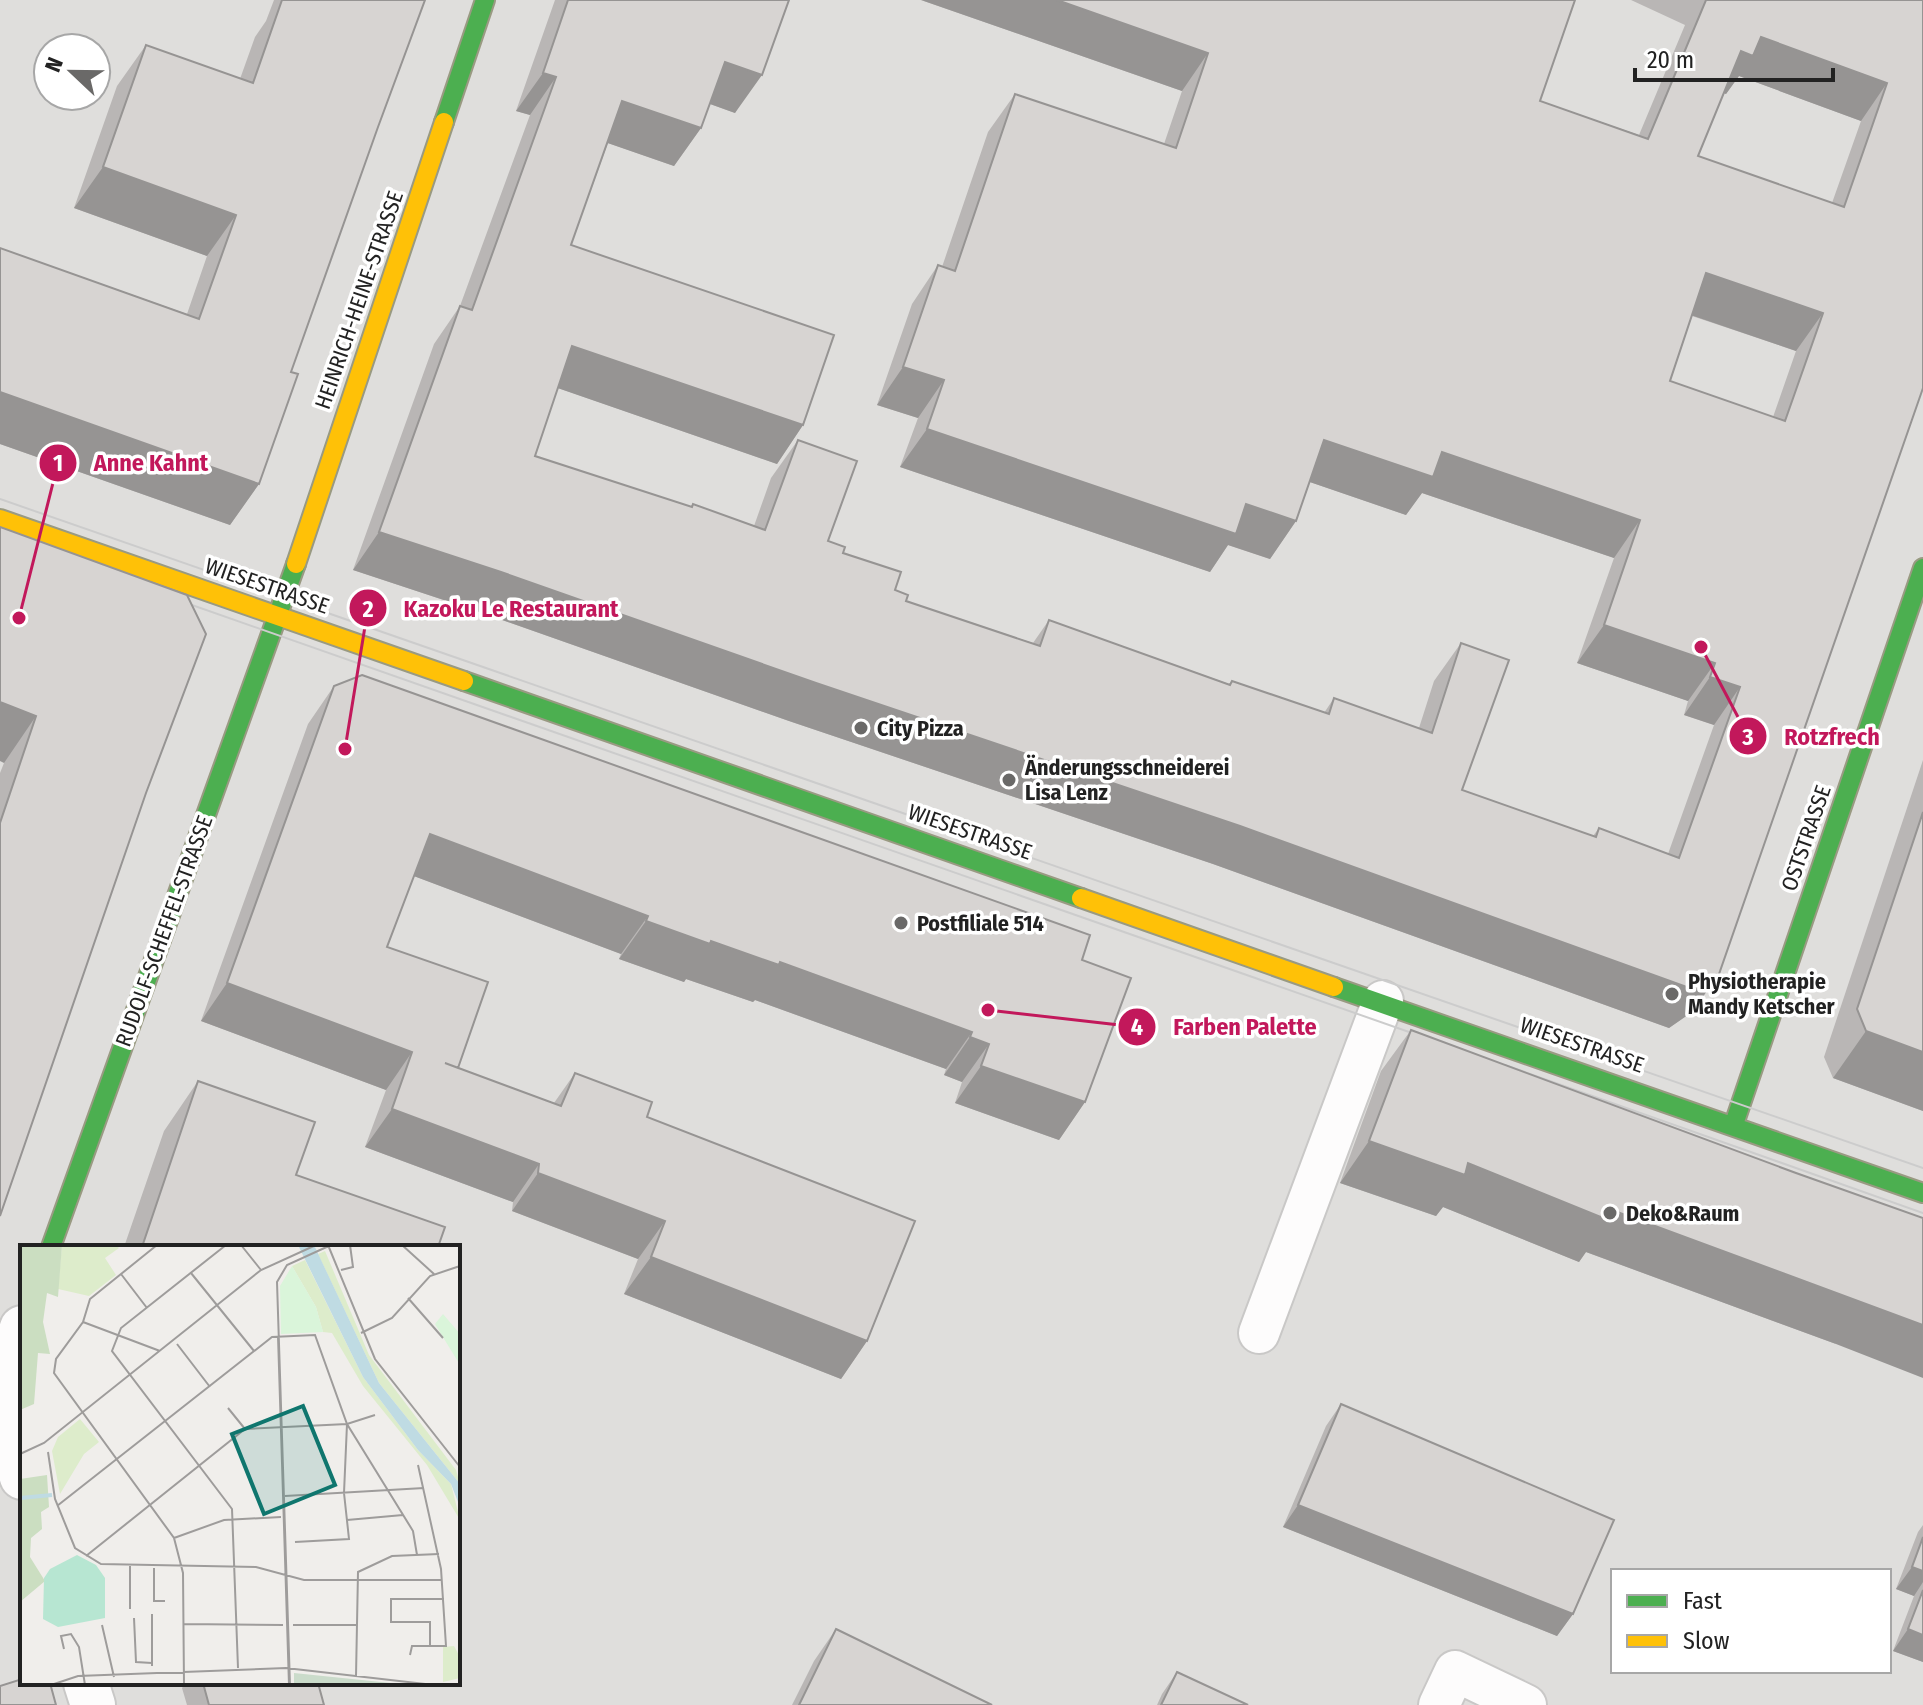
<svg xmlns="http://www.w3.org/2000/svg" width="1923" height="1705" font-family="'Fira Sans Condensed',sans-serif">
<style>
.residential{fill:#dfdedc;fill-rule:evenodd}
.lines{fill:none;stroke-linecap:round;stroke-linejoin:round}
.lane-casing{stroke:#c9c8c7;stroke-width:44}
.street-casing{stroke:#c9c8c7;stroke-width:48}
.fast-casing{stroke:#999a82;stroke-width:22}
.slow-casing{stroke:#999a82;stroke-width:22}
.lane{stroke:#fdfcfc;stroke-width:40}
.street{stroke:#fdfcfc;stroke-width:44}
.fast{stroke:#4caf50;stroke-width:18}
.slow{stroke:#ffc107;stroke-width:18}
.tram{stroke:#ccc;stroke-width:2}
.wall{fill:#b9b6b5;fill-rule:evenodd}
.shaded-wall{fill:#969493}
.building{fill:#d7d4d2;stroke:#969493;stroke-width:2;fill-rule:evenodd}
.poi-dot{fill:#6a6968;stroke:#fff;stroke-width:3}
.labels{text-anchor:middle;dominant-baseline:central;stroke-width:7;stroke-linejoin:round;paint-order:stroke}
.street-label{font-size:22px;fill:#222;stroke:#fff}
.poi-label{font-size:22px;font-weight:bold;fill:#222;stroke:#fff;text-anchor:start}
.inset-river{fill:none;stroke:#bfdbe3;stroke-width:4}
.inset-road{fill:none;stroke:#9e9c9b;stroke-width:2}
.view{fill:#0f766e;fill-opacity:0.15;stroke:#0f766e;stroke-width:4}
.inset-edge{fill:none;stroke:#222;stroke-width:4}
.leader{fill:none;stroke:#c2185b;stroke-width:3}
.callout-dot{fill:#c2185b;stroke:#fff;stroke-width:3}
.mark-label{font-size:24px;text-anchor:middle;font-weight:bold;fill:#fff}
.callout-label{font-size:24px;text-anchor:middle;font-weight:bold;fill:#c2185b;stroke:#fff;stroke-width:7;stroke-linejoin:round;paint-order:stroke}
</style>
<rect width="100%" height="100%" fill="#f0eeeb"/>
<!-- residential -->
<path class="residential" d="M0,0H1923V1705H0ZM48,48H96V96H48ZM22,1247H458V1683H22ZM1613,1571H1889V1671H1613Z"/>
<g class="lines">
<defs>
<path id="lane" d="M1259,1333L1383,1001
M1439,1705L1455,1671L1526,1705"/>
<path id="street" d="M0,1390L22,1328
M0,1411L22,1477
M86,1683L93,1705"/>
<path id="fast" d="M444,122L485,0
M464,681L1081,898
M1334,987L1923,1193
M1734,1124L1923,568
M51,1247L296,564"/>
<path id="slow" d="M0,519L464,681
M296,564L444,122
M1081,898L1334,987"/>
</defs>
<!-- lane casing -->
<use href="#lane" class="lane-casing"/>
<!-- street casing -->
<use href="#street" class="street-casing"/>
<!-- fast casing -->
<use href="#fast" class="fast-casing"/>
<!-- slow casing -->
<use href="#slow" class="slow-casing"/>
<!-- lane -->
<use href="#lane" class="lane"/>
<!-- street -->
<use href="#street" class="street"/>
<!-- fast -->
<use href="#fast" class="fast"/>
<!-- slow -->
<use href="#slow" class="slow"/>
<!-- tram -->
<path class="tram" d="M0,499L1923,1168
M172,598L1429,1039
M1505,1065L1923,1213"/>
</g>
<!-- wall -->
<path class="wall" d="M274,0H425L378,127L291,372L259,484L230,525L0,444V248L187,314L207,256L74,208L117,86L146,45L240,79L255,37L266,21Z
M555,0H789L735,113L710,104L701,128L674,166L608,143L571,245L803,425L777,464L558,388L535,456L691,507L693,504L754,526L771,478L798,440L828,541L895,590L906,601L1033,643L1049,620L1229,684L1232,681L1324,713L1334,698L1419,728L1434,681L1461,643L1462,790L1593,836L1599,828L1668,854L1714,725L1684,715L1688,701L1577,663L1614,558L1422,493L1406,515L1310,482L1296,521L1270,559L1228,545L1210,572L900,467L918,418L877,405L912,304L938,265L942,267L988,132L1015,94L1164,144L1182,91L921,0L1540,101L1639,135L1685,25L1631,0H1923L1719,974L1692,1012L1669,1028L1213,864L789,721L474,610L353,570L434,344L460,306L530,115L516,111ZM1739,76L1861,121L1832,203L1698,156L1724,93L1726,94ZM1692,316L1796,351L1773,417L1670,381Z
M0,527L146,793L0,1216V773L4,763Z
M334,686L1082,960L1085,1102L1059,1140L955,1103L962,1082L944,1075L946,1069L755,1000L753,1002L686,979L684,982L619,959L621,954L414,876L387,947L458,1068L554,1103L575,1073L647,1117L867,1341L841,1379L624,1294L638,1259L512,1211L513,1202L365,1147L386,1090L201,1021L308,724Z
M1923,760V1111L1833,1078L1824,1057Z
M1411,1030L1836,1344L1586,1252L1579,1262L1443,1207L1436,1216L1340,1183L1381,1071Z
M198,1081L296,1175L438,1247H124L164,1131Z
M1341,1404L1573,1614L1557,1636L1283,1527L1326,1426Z
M1923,1525V1662L1893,1651L1914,1596L1896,1589L1918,1532Z
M836,1629L992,1705H792L814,1661Z
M1177,1672L1248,1705H1157L1162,1694Z
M186,1683H318L324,1705H187L182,1688Z"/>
<!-- shaded-wall -->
<path class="shaded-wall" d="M921,0H1057L1208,53L1182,91Z
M1761,37L1887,83L1861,121L1739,76L1726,94L1714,89L1741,51Z
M725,62L762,75L735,113L699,100Z
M543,73L556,77L530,115L516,111Z
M622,101L701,128L674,166L596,139Z
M103,167L236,215L207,256L74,208Z
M1706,273L1823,313L1796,351L1679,311Z
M572,346L803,425L777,464L546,384Z
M903,367L944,380L918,418L877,405Z
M0,392L259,484L230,525L0,444Z
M927,429L1246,504L1296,521L1270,559L1228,545L1210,572L900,467Z
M1324,440L1442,452L1640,520L1614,558L1422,493L1406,515L1298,478Z
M379,532L1719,974L1692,1012L1669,1028L1213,864L789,721L474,610L353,570Z
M1604,625L1715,663L1688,701L1577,663Z
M1710,677L1740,687L1714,725L1684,715Z
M0,702L36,716L4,763L0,761Z
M430,834L648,916L621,954L403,872Z
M646,921L780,962L972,1032L946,1069L755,1000L753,1002L686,979L684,982L619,959Z
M227,983L412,1052L386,1090L201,1021Z
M1866,1031L1923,1052V1111L1833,1078Z
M970,1037L989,1044L962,1082L944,1075Z
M981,1066L1085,1102L1059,1140L955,1103Z
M392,1109L539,1164L513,1202L365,1147Z
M1369,1141L1468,1163L1612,1210L1923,1325V1378L1836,1344L1586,1252L1579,1262L1443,1207L1436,1216L1340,1183Z
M538,1173L665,1221L638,1259L512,1211Z
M651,1257L867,1341L841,1379L624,1294Z
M1298,1505L1573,1614L1557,1636L1283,1527Z
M1912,1567L1923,1571V1582L1914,1596L1896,1589Z
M1908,1629L1923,1635V1662L1893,1651Z"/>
<!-- building -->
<path class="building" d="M282,0H425L378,127L291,372L298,374L259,484L0,392V248L199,319L236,215L103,167L146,45L253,83Z
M568,0H789L762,75L725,62L701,128L622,101L571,245L834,335L803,425L572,346L535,456L692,507L693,504L765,530L798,440L857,461L828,541L845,547L843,553L901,572L895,590L908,595L906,601L1040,646L1049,620L1230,685L1232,681L1329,714L1334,698L1432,733L1461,643L1509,660L1462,790L1596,837L1599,828L1679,858L1740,687L1710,677L1715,663L1604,625L1640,520L1442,452L1433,477L1324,440L1296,521L1246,504L1236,534L927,429L944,380L903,367L938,265L955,271L1015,94L1176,148L1208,53L1057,0H1575L1540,101L1648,139L1706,0H1923V388L1719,974L1695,990L1240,826L816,683L501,572L379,532L460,306L472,310L556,77L543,73ZM1761,37L1887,83L1844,207L1698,156L1741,51L1753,56ZM1706,273L1823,313L1785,421L1670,381Z
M0,527L187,595L206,634L146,793L0,1216V823L36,716L0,702Z
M362,675L1090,935L1082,960L1131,978L1085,1102L981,1066L989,1044L970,1037L972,1032L780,962L779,965L711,941L710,944L646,921L648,916L430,834L387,947L488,982L458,1068L445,1063L561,1106L575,1073L652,1102L647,1117L915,1221L867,1341L651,1257L665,1221L538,1173L539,1164L392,1109L412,1052L227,983L334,686Z
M1923,812V1052L1866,1031L1857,1009Z
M1411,1030L1796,1173L1923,1218V1325L1612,1210L1608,1220L1468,1163L1465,1175L1369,1141Z
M198,1081L315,1122L296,1175L445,1227L438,1247H142Z
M1341,1404L1614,1520L1573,1614L1298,1505Z
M1923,1537V1571L1912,1567Z
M1923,1590V1635L1908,1629Z
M836,1629L992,1705H799Z
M1177,1672L1248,1705H1161Z
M22,1679V1683H50L56,1705H0V1686Z
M203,1683H318L324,1705H209Z"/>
<!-- markers -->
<g class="poi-dot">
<circle cx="861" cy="728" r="8"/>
<circle cx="1009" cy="780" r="8"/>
<circle cx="901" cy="923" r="8"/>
<circle cx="1672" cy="994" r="8"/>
<circle cx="1610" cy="1213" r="8"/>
</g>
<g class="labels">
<!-- street labels -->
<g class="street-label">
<text transform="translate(359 300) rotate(-71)">HEINRICH-HEINE-STRASSE</text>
<text transform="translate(267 586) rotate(19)">WIESESTRASSE</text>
<text transform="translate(970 832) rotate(19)">WIESESTRASSE</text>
<text transform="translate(1806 838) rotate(-71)">OSTSTRASSE</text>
<text transform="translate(164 931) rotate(-70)">RUDOLF-SCHEFFEL-STRASSE</text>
<text transform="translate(1582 1045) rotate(19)">WIESESTRASSE</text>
</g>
<!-- poi labels -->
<g class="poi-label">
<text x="877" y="728">City Pizza</text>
<text x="1025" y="767">Änderungsschneiderei<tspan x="1025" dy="25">Lisa Lenz</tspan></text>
<text x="917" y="923">Postfiliale 514</text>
<text x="1688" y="981">Physiotherapie<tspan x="1688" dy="25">Mandy Ketscher</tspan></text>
<text x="1626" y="1213">Deko&amp;Raum</text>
</g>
</g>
<!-- overview -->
<g transform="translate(20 1245)">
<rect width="440" height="440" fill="#f0eeeb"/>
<path d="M42,0H96L99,3L85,13L96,30L69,51L38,44ZM305,6L349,110L436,225L440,239L359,138L298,9ZM285,15L343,132L398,205L431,239L440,275L407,220L343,141L312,88L303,87L296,62L272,21ZM60,174L79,197L64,209L40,249L32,206L38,192ZM434,401L440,412V433L423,437V402Z" fill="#ddeccb"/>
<path d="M0,0H42L38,52L27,48L23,77L30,109L18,108L14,159L0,165ZM27,230L29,262L21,267L22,284L11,293L10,312L25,336L0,357V234Z" fill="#cbdec1"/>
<path d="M274,428L390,440H274Z" fill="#cadbca"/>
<path d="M272,21L296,62L303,87L261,89L260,41ZM423,69L440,89V120L415,79Z" fill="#daf5da"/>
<path d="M57,310L76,320L85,333V373L38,382L23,374L24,333L30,324Z" fill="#b7e6d2"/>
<path d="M278,0H294L359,138L440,239V262L431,239L398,205L343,132Z" fill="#bfdbe3"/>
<path class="inset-river" d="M0,253L32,250"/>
<path class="inset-road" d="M137,0L70,54L63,77L36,114L34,128L154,293L163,328L164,440M206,0L101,83L92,106L212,264L218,423M221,0L241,25M308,0L355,114L440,222M382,0L414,29M321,25L333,22L330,0M171,28L234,106M101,29L127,63M388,53L423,93M63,77L140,106M341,88L372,73L410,31L440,21M258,91L269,440M157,99L190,142M208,163L225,184M28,207L35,254L55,303L81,319L236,322L284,335H422M0,209L24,198L241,25L296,0M265,251L404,243M37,261L252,92L295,90L327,179L393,286L397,310M327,275L383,270M154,293L204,275L261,272M275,297L329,294L324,248L327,179M66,311L225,184L327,179L355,170M110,321V364M134,323V356H145M114,373L116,417L132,418M164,379L263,380M82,380L94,432M273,380H337M410,401V377H371V354H424M44,404L41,391L51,389L59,402L65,440M390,410L392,401H426L421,324L398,220M132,421V369M336,431L338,327L372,311L419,309M31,440L58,431L266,423L414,440M270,440L257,37L267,20L311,0"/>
<path class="view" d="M283,161L315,240L244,269L212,189Z"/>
<rect width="440" height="440" class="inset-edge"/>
</g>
<!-- callouts -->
<path class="leader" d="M19 618L58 463M345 749L368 608M1701 647L1748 736M988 1010L1137 1027"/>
<g class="callout-dot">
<circle cx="19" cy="618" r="8"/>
<circle cx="345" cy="749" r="8"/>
<circle cx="1701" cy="647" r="8"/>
<circle cx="988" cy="1010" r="8"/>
<circle cx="58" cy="463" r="20"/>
<circle cx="368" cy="608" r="20"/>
<circle cx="1748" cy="736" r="20"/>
<circle cx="1137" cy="1027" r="20"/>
</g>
<g class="mark-label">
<text x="58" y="471">1</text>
<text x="368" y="617">2</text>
<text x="1748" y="745">3</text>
<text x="1137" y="1035">4</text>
</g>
<g class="callout-label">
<text x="151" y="471">Anne Kahnt</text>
<text x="511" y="617">Kazoku Le Restaurant</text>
<text x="1832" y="745">Rotzfrech</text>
<text x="1245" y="1035">Farben Palette</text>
</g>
<!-- legend -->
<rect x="1611" y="1569" width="280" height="104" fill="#ffffff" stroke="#a7a7a7" stroke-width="2"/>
<rect x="1627" y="1595" width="40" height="12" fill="#4caf50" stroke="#a7a7a7" stroke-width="2"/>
<text x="1683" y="1609" font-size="24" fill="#222222">Fast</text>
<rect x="1627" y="1635" width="40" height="12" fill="#ffc107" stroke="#a7a7a7" stroke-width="2"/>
<text x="1683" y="1649" font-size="24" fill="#222222">Slow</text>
<!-- north arrow -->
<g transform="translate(72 72) rotate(292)"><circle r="38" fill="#ffffff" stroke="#a7a7a7" stroke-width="2"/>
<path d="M0-6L14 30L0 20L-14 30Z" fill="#6a6968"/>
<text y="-12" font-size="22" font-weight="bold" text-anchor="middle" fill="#222222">N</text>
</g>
<!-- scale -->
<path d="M1635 68v12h198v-12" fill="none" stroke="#222222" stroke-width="4"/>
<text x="1647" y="68" font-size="24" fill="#222222" stroke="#ffffff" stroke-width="6" paint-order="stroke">20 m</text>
</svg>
